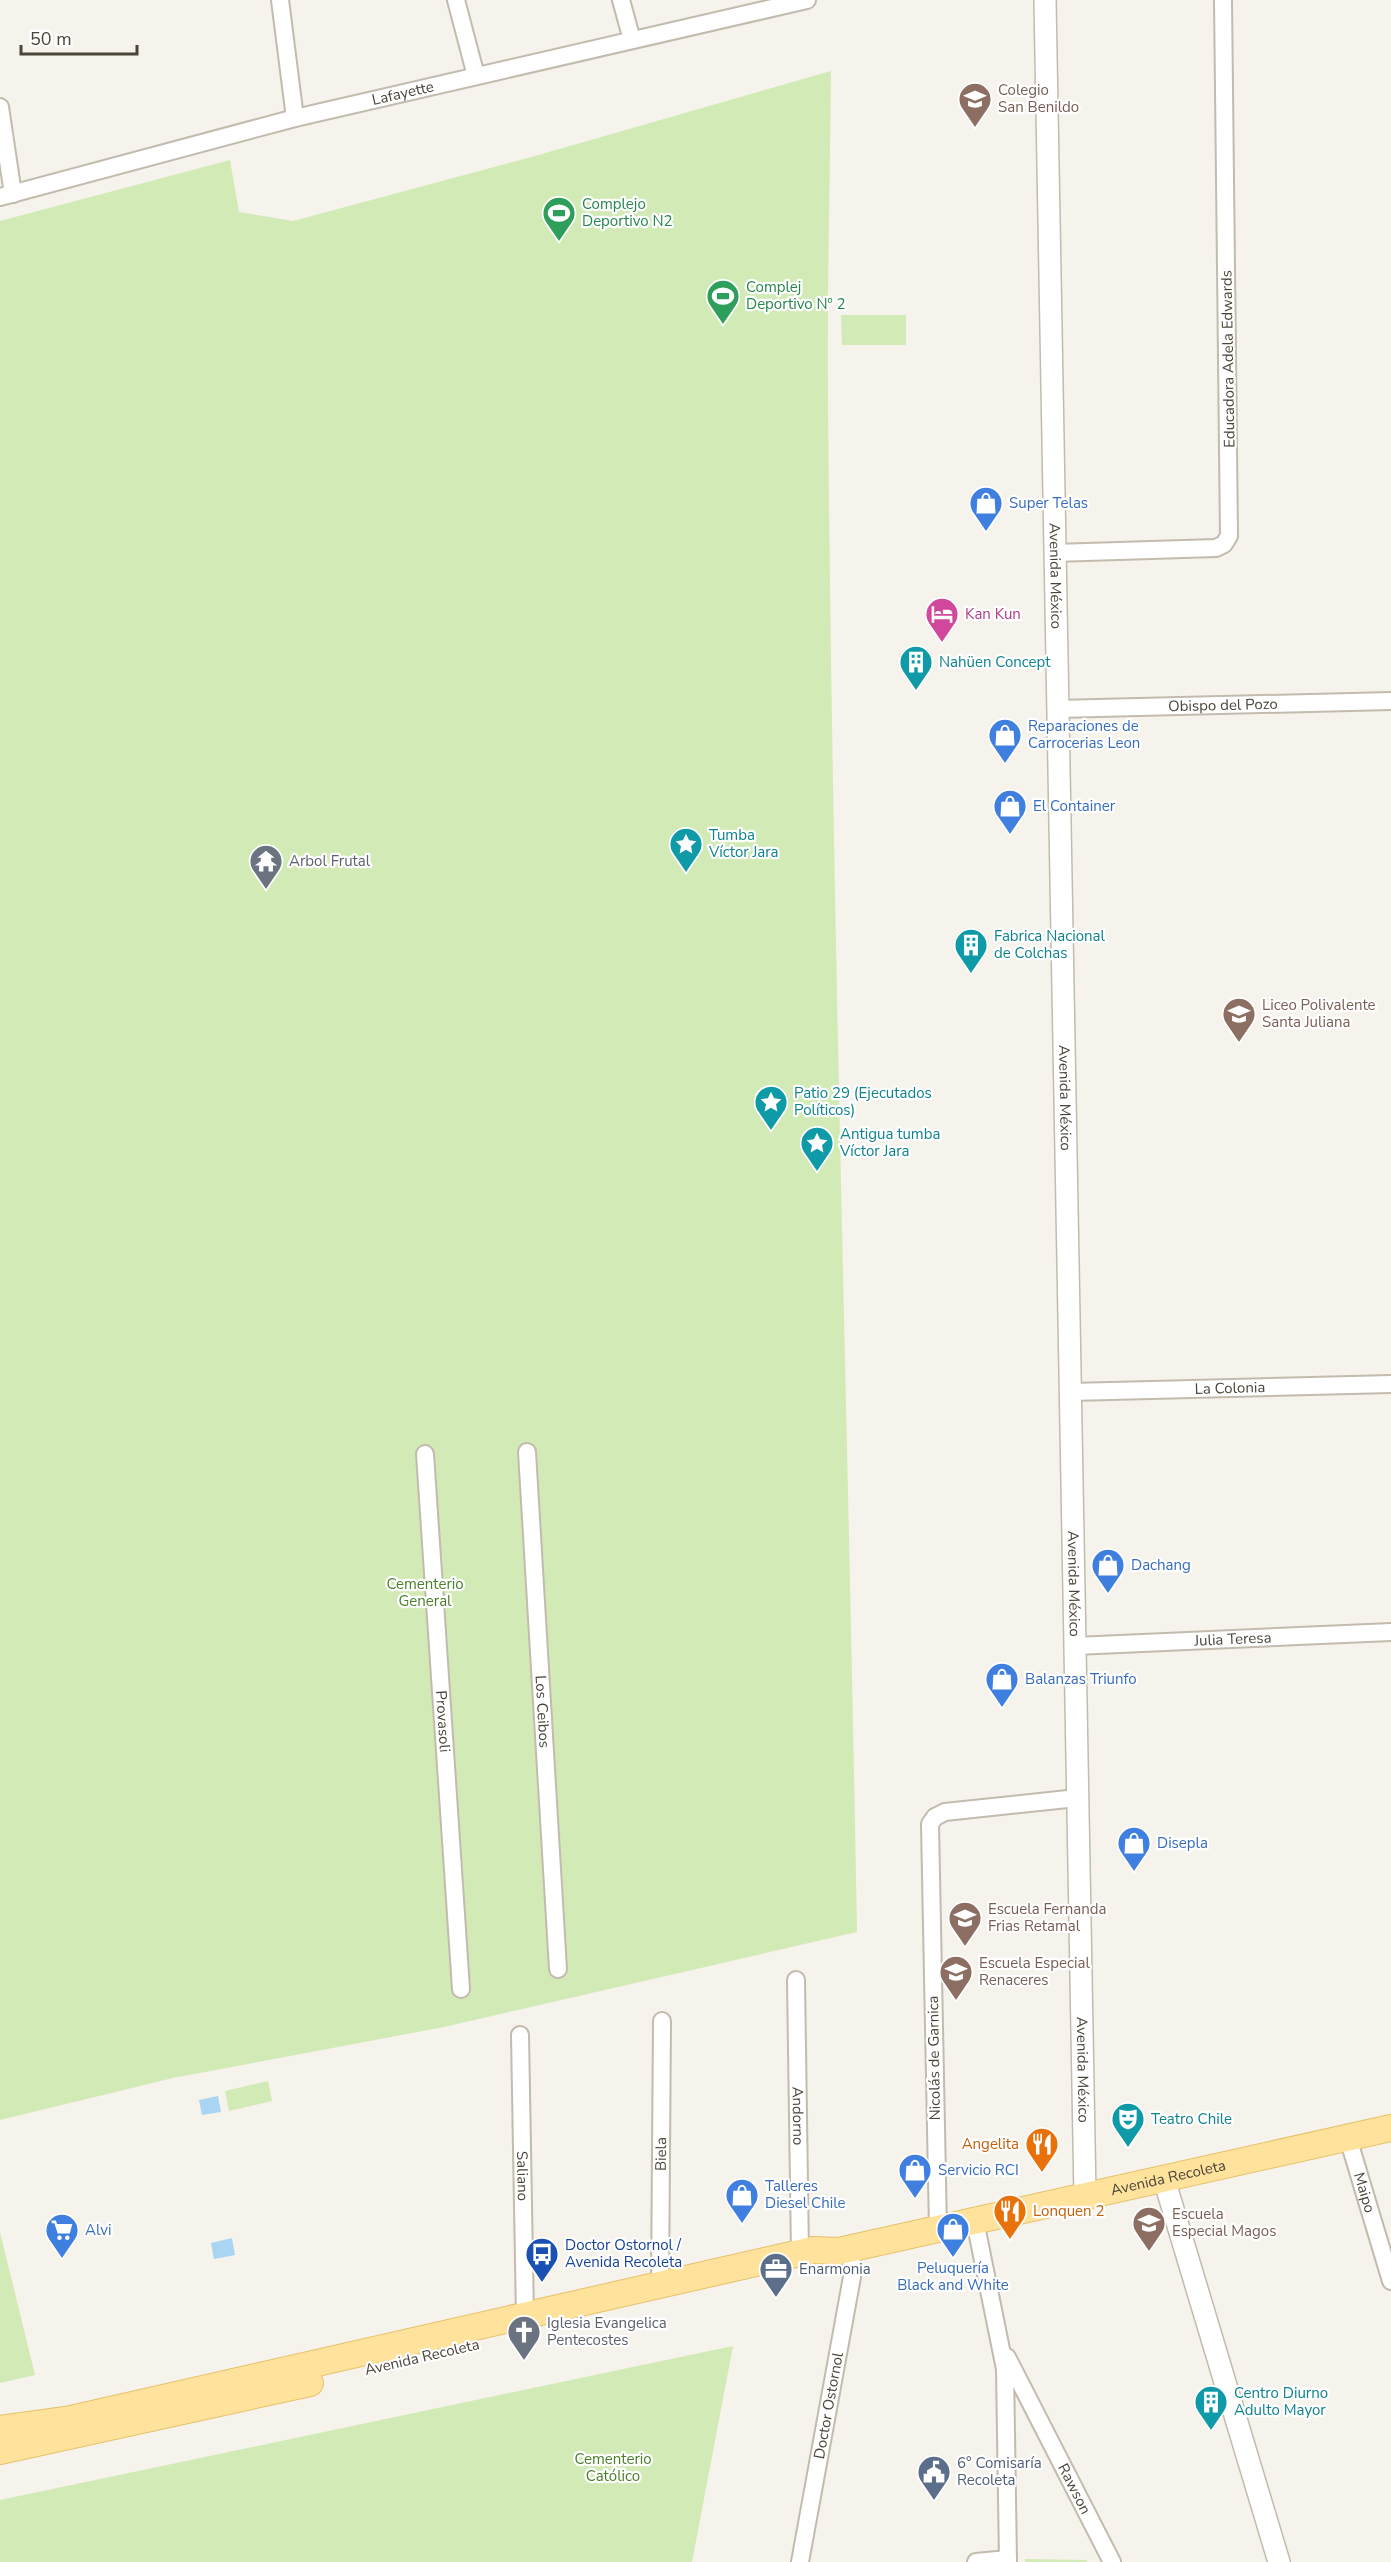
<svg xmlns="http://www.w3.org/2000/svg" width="1391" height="2562" font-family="'Nunito Sans',sans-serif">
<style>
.green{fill:#d2eab5}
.water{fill:#a9d4f2}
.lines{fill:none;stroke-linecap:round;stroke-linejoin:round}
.minor-casing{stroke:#c2bbae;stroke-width:20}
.tertiary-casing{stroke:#c2bbae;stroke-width:24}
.primary-casing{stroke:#e6c16a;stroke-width:28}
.minor{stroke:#fff;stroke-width:16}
.tertiary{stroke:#fff;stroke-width:21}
.primary{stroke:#ffe39c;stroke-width:26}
.labels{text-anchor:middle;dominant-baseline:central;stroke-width:4.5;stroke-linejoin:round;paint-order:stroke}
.education-label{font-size:15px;fill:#785e54;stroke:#fff;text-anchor:start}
.street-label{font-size:15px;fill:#4b4439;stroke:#fff}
.leisure-label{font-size:15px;fill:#27864d;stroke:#fff;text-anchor:start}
.shop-label{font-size:15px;fill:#366cbe;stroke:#fff;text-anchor:start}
.hotel-label{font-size:15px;fill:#b23c85;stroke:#fff;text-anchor:start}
.culture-label{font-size:15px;fill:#0d838f;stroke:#fff;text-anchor:start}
.worship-label{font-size:15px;fill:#5b616d;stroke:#fff;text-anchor:start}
.park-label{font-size:15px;fill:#4a7f2a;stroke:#fff}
.food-label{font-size:15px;fill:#c56008;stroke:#fff;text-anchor:end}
.transit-label{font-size:15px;fill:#164399;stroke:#fff;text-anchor:start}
.service-label{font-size:15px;fill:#4e5e75;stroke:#fff;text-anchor:start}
</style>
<rect width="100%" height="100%" fill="#f6f3ec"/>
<!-- green -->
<path class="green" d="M831,71C830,180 827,289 828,398C832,910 848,1421 857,1932L444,2027L173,2078L0,2120V221L230,160L239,212L293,221L528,158Z
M841,315H906V345H842Z
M268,2081L272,2101L229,2111L225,2091Z
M0,2232L35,2375L0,2383Z
M733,2346L692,2562H0V2500Z
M1025,2559L1087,2560V2562H1025Z"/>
<!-- water -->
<path class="water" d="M218,2096L221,2112L202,2115L199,2100Z
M232,2238L235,2255L214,2259L211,2243Z"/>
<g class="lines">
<defs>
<g id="minor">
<path d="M280,0L295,118"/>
<path d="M456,0L476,76"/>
<path d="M621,0L632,40"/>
<path d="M0,107L13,194"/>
<path id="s1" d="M0,197L295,118L807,0"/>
<path d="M1054,553L1216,548L1224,544L1229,536L1223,0"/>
<path id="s2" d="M1057,709L1391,701"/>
<path id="s3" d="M1070,1392L1391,1384"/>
<path id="s4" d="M527,1452L558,1969"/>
<path id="s5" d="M425,1454L461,1989"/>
<path id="s6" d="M1075,1646L1391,1632"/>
<path id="s7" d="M796,1980L800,2253"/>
<path id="s8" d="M520,2035L525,2317"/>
<path id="s9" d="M1348,2138L1391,2281"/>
<path d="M975,2221L1005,2369L1008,2562"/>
<path d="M938,2229L930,1824L935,1817L945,1812L1077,1798"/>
<path id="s10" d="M660,2286L662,2021"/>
<path id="s11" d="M1007,2357L1112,2562"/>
<path id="s12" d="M800,2562L852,2277L851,2249"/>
<path d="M976,2562L1008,2559"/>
</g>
<g id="tertiary">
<path id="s13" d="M1045,0L1085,2196"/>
<path d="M1164,2179L1279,2562"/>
</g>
<g id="primary">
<path id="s14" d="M0,2429L71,2419L813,2250L839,2251L1391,2128"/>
<path d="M0,2451L310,2383"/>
</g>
</defs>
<!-- minor casing -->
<use href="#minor" class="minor-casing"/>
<!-- tertiary casing -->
<use href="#tertiary" class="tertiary-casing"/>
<!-- primary casing -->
<use href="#primary" class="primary-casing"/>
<!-- minor -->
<use href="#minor" class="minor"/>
<!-- tertiary -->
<use href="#tertiary" class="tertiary"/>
<!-- primary -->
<use href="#primary" class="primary"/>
</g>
<!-- icons -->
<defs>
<symbol id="school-pin" viewBox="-11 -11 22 30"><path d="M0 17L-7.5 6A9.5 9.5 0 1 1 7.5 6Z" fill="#8d6e63" stroke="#fff"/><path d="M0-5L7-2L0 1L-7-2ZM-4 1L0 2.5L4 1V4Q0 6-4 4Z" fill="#fff"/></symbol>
<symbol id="stadium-pin" viewBox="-11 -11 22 30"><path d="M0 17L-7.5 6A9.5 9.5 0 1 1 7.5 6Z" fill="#2e9e5b" stroke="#fff"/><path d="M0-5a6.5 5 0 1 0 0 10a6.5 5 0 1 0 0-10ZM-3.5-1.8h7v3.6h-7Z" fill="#fff"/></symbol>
<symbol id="shop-pin" viewBox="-11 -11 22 30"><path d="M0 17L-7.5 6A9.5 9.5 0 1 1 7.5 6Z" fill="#3f7fe0" stroke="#fff"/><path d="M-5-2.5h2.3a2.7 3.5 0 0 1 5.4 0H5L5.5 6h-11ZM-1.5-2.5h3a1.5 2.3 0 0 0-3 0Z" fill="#fff"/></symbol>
<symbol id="hotel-pin" viewBox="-11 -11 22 30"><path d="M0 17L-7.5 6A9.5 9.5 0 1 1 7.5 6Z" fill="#d1479c" stroke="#fff"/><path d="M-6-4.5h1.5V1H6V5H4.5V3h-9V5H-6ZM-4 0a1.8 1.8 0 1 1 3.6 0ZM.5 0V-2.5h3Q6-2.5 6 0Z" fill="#fff"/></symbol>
<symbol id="building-pin" viewBox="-11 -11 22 30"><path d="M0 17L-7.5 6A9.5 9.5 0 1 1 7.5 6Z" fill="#0f9aa8" stroke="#fff"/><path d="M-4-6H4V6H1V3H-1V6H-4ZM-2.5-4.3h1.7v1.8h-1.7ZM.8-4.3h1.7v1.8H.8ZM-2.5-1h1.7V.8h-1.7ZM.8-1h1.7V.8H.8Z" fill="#fff"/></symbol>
<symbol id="sight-pin" viewBox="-11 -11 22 30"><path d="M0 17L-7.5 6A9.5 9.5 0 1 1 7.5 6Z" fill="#0f9aa8" stroke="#fff"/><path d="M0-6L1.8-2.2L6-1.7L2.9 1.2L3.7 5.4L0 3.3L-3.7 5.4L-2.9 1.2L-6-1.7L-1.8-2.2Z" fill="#fff"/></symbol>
<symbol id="temple-pin" viewBox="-11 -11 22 30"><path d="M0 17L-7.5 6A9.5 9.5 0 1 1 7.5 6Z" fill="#6b7280" stroke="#fff"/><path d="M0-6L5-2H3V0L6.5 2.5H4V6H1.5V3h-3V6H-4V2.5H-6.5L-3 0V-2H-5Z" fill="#fff"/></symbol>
<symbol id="theatre-pin" viewBox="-11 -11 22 30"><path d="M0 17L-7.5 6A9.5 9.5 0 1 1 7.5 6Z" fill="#0f9aa8" stroke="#fff"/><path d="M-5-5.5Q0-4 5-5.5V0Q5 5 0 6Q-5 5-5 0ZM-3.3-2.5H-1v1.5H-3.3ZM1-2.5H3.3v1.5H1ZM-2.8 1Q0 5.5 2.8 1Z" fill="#fff"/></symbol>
<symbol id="restaurant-pin" viewBox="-11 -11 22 30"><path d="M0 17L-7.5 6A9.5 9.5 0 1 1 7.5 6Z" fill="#e8710a" stroke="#fff"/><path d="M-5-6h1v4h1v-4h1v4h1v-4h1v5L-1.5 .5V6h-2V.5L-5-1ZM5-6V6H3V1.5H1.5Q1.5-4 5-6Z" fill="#fff"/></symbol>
<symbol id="supermarket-pin" viewBox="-11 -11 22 30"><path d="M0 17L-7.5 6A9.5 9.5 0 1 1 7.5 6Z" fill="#3f7fe0" stroke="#fff"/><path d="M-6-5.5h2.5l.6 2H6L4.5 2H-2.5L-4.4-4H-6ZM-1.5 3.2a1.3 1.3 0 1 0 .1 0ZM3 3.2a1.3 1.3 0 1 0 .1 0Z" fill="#fff"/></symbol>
<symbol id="bus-pin" viewBox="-11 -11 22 30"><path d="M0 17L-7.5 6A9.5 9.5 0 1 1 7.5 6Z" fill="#1a4fb4" stroke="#fff"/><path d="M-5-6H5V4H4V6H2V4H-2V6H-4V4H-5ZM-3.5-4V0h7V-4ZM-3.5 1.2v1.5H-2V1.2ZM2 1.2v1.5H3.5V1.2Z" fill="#fff"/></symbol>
<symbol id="office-pin" viewBox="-11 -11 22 30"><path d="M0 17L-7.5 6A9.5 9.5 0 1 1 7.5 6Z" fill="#5c6f8a" stroke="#fff"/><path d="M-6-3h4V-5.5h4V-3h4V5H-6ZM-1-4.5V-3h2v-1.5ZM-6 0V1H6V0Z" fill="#fff"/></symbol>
<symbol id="church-pin" viewBox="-11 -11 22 30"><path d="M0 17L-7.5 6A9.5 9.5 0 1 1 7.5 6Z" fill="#6b7280" stroke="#fff"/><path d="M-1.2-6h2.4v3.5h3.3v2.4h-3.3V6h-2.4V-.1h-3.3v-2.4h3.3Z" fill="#fff"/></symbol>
<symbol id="civic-pin" viewBox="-11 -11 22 30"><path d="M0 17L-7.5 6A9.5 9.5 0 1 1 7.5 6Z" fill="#5c6f8a" stroke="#fff"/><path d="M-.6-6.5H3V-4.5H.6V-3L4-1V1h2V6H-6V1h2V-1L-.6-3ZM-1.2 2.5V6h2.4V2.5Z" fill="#fff"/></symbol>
</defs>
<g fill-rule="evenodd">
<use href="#school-pin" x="956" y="80" width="38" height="52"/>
<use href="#stadium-pin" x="540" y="194" width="38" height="52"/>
<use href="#stadium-pin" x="704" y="277" width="38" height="52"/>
<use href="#shop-pin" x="967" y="484" width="38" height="52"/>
<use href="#hotel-pin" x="923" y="595" width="38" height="52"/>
<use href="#building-pin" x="897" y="643" width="38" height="52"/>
<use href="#shop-pin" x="986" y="716" width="38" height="52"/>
<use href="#shop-pin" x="991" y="787" width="38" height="52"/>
<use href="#sight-pin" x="667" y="825" width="38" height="52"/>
<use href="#temple-pin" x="247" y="842" width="38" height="52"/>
<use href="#building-pin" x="952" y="926" width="38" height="52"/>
<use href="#school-pin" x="1220" y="995" width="38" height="52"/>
<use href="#sight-pin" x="752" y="1083" width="38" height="52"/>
<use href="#sight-pin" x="798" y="1124" width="38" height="52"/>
<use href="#shop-pin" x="1089" y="1546" width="38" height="52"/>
<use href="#shop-pin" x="983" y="1660" width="38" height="52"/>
<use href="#shop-pin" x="1115" y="1824" width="38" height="52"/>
<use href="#school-pin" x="946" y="1899" width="38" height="52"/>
<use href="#school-pin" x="937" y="1953" width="38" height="52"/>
<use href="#theatre-pin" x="1109" y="2100" width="38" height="52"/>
<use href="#restaurant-pin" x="1023" y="2125" width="38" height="52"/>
<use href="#shop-pin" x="896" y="2151" width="38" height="52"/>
<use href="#shop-pin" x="723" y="2176" width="38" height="52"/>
<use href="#restaurant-pin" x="991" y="2192" width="38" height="52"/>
<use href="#school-pin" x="1130" y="2204" width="38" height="52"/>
<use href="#shop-pin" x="934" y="2210" width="38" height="52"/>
<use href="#supermarket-pin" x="43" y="2211" width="38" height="52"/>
<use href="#bus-pin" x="523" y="2235" width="38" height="52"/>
<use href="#office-pin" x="757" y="2250" width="38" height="52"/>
<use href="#church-pin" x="505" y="2313" width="38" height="52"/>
<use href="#building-pin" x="1192" y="2383" width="38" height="52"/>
<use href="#civic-pin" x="915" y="2453" width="38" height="52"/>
</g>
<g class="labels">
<!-- education labels -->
<g class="education-label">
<text x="998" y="90">Colegio<tspan x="998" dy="17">San Benildo</tspan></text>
<text x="1262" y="1005">Liceo Polivalente<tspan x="1262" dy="17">Santa Juliana</tspan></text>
<text x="988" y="1909">Escuela Fernanda<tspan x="988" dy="17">Frias Retamal</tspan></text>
<text x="979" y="1963">Escuela Especial<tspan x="979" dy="17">Renaceres</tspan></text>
<text x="1172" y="2214">Escuela<tspan x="1172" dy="17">Especial Magos</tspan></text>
</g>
<!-- street labels -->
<g class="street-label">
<text stroke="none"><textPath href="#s1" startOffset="416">Lafayette</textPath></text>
<text transform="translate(1228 359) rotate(-91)">Educadora Adela Edwards</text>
<text stroke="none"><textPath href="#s13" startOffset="576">Avenida México</textPath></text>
<text stroke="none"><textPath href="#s2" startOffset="166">Obispo del Pozo</textPath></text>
<text stroke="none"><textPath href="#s13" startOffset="1098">Avenida México</textPath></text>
<text stroke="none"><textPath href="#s3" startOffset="160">La Colonia</textPath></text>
<text stroke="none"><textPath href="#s13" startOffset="1584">Avenida México</textPath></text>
<text stroke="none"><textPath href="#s6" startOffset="158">Julia Teresa</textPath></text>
<text stroke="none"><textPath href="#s4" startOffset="260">Los Ceibos</textPath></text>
<text stroke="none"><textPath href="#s5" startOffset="268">Provasoli</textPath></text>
<text transform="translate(934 2058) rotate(-91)">Nicolás de Garnica</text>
<text stroke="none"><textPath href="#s13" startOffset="2070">Avenida México</textPath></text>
<text stroke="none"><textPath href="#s7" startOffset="136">Andorno</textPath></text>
<text stroke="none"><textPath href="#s10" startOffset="132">Biela</textPath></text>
<text stroke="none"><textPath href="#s8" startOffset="141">Saliano</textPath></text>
<text stroke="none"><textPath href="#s14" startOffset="1196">Avenida Recoleta</textPath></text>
<text stroke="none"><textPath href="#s9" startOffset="57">Maipo</textPath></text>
<text transform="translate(422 2357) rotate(-13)">Avenida Recoleta</text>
<text stroke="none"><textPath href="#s12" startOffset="159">Doctor Ostornol</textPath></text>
<text stroke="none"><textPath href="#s11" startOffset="148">Rawson</textPath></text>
</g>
<!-- leisure labels -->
<g class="leisure-label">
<text x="582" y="204">Complejo<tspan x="582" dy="17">Deportivo N2</tspan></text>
<text x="746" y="287">Complej<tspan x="746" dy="17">Deportivo Nº 2</tspan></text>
</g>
<!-- shop labels -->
<g class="shop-label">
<text x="1009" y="503">Super Telas</text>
<text x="1028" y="726">Reparaciones de<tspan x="1028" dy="17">Carrocerias Leon</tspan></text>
<text x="1033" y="806">El Container</text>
<text x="1131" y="1565">Dachang</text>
<text x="1025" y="1679">Balanzas Triunfo</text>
<text x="1157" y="1843">Disepla</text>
<text x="938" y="2170">Servicio RCI</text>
<text x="765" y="2186">Talleres<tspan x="765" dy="17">Diesel Chile</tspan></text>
<text x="85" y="2230">Alvi</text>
<text x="953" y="2268" text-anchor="middle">Peluquería<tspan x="953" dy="17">Black and White</tspan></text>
</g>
<!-- hotel labels -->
<g class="hotel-label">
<text x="965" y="614">Kan Kun</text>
</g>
<!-- culture labels -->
<g class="culture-label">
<text x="939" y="662">Nahüen Concept</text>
<text x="709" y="835">Tumba<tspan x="709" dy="17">Víctor Jara</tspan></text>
<text x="994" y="936">Fabrica Nacional<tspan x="994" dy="17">de Colchas</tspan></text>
<text x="794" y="1093">Patio 29 (Ejecutados<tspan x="794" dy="17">Políticos)</tspan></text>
<text x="840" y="1134">Antigua tumba<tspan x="840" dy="17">Víctor Jara</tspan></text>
<text x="1151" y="2119">Teatro Chile</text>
<text x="1234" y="2393">Centro Diurno<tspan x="1234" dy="17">Adulto Mayor</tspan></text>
</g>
<!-- worship labels -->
<g class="worship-label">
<text x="289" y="861">Arbol Frutal</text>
<text x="547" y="2323">Iglesia Evangelica<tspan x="547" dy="17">Pentecostes</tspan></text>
</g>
<!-- park labels -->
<g class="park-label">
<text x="425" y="1584">Cementerio<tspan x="425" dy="17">General</tspan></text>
<text x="613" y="2459">Cementerio<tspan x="613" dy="17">Católico</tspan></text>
</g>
<!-- food labels -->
<g class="food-label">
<text x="1019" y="2144">Angelita</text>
<text x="1033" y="2211" text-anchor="start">Lonquen 2</text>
</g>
<!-- transit labels -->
<g class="transit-label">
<text x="565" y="2245">Doctor Ostornol /<tspan x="565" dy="17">Avenida Recoleta</tspan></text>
</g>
<!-- service labels -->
<g class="service-label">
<text x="799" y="2269">Enarmonia</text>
<text x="957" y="2463">6° Comisaría<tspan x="957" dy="17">Recoleta</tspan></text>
</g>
</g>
<!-- scale -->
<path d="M21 45v9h116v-9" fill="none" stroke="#4b4439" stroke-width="3"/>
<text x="30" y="45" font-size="18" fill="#4b4439" stroke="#ffffff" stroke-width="4.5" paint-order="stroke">50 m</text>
</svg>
